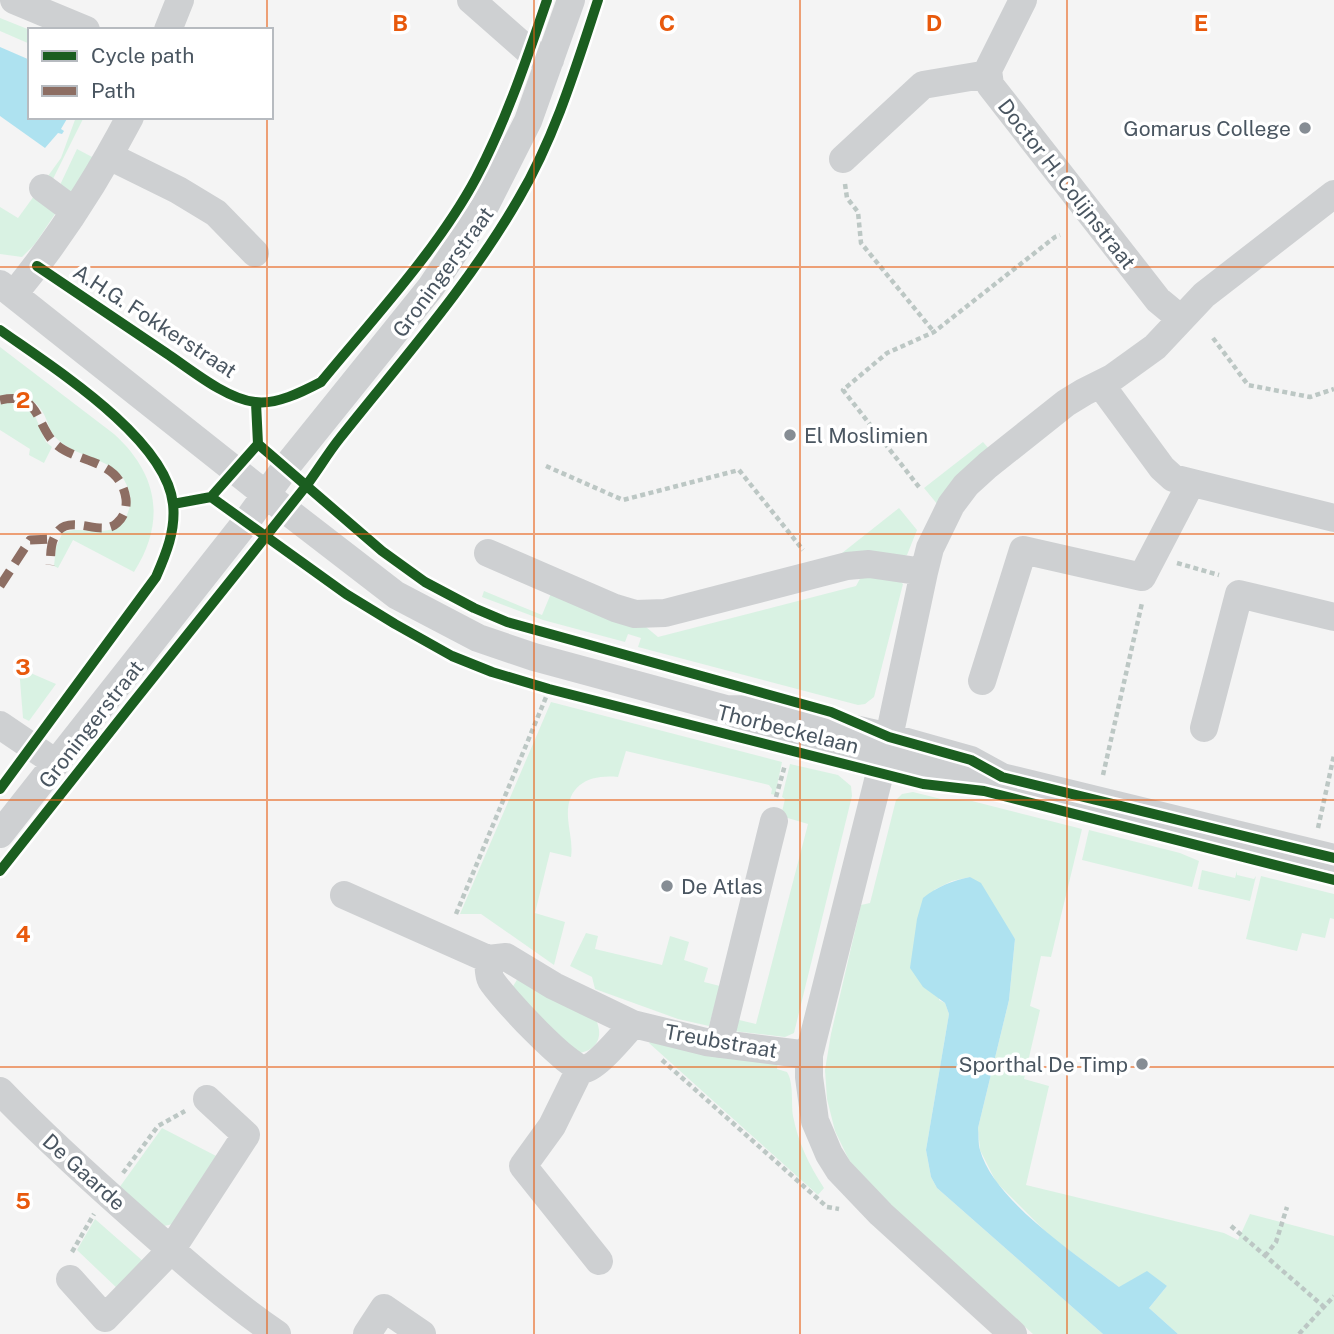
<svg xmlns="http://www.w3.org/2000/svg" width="1334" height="1334" font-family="'Public Sans',sans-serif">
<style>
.green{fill:#d9f2e3}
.water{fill:#aee2f0}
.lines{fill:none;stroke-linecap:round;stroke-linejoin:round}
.path{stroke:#bcc7c4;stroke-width:4.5;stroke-dasharray:5 3.5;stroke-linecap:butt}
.minor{stroke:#ced0d2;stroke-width:28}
.quiet{stroke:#8d6e63;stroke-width:9;stroke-dasharray:18 9;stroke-linecap:butt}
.cycleway-casing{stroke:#fff;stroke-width:15}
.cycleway{stroke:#1b5e20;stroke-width:10}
.grid{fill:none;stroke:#e8590c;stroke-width:2;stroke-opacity:0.55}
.poi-dot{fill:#868d94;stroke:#fff;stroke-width:2.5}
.labels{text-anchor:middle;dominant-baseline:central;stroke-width:7;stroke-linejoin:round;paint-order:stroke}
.poi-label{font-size:21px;fill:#4a5661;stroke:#fff;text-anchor:end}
.street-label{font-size:21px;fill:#4a5661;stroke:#fff}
.grid-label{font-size:23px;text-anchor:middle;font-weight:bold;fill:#e8590c;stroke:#fff;stroke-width:7;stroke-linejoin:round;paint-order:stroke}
</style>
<rect width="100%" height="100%" fill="#f4f4f4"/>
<!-- green -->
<path class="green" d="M0,18L30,30V44L0,31Z
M76,117H84L53,179L48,176L61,158Z
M77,149L94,158L72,193L60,185Z
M34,196L57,211L35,244L22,257L0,254V207L18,218Z
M0,347L114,434C157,473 167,520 134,572L73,540L58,568L54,566L56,547L63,532C86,525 114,541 126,517C130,509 132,499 129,491C119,456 80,461 57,439C49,432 48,420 42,411C34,397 14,391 0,396Z
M8,402L33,411L46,442L52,447L44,463L29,455L30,449L0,430V404Z
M983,442L990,450L938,505L924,488Z
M899,508L917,530L907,555L902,557H837Z
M862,575L898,579L903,584L874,697L865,704L858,705L638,647L641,638L628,634L625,642L543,620L482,597L484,591L542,615L552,591L646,627L658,637L856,586Z
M19,668L56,684L29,721L23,718Z
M551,702L782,762L775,795L771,794L772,789L769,785L626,751L618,777C589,774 566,785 568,818C569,832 573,844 571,857L550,852L535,913L565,922L554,965L481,914H460Z
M790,764L838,775L851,786L852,796L794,1033L785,1037L733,1031L735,1019L756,1024L808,824L781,816L785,799L782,797Z
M913,792L941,799L972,801L1082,829L1051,957L1041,956L1030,1006L1040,1010L1024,1079L1049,1086L1026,1185L1224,1233L1238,1240L1250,1214L1334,1236V1334H1178L1149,1308L1167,1286L1119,1287L1051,1237L996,1182L980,1150L978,1128L1009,1000L1015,939L970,877L952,881L934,890L939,1000L945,1003L949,1014L926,1150L931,1177L937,1188L1103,1334H1033L878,1196L849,1160L835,1131L827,1099L825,1070L831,1034L861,905L870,903L896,800L902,794Z
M1089,830L1180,853L1199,861L1192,887L1082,860Z
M1202,870L1235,878L1237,871V875L1254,879L1256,876L1250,901L1198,889Z
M1261,876L1334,894V919L1330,918L1325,938L1302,933L1297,951L1246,939Z
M586,933L598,936L595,949L662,965L670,936L689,942L684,960L708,968L704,982L720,986L709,1026L678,1019L595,989L592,977L570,966Z
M518,978L596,1020C605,1039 594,1054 573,1053L512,988Z
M654,1038L778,1061L777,1069L787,1072C794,1083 791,1103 793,1116C798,1142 809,1165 824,1188L818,1195L649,1043Z
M162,1128L220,1158L173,1224L164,1226L119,1188Z
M95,1219L144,1262L119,1290L77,1250Z"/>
<!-- water -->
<path class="water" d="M0,47L30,60V117H68L61,129L64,131L62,134L58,133L45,148L0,116Z
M970,877L981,883L1015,939L1009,1000L978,1128C979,1135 978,1144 980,1150C994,1201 1078,1256 1119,1287L1147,1271L1167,1286L1149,1308L1178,1334H1103L937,1188L931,1177L926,1150L949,1014L945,1003L923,987L910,968L917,919L923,898C938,886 952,881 970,877Z"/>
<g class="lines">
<!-- path -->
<path class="path" d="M845,184L847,198L858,212L861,243L934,332
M1213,338L1248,385L1310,397L1334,389
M546,466L623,500L739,470L803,550
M919,487L843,390L887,353L934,332L1055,237L1060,235
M1177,563L1219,575
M1103,775L1142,603
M776,797L785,765
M1318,828L1334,755
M456,914L549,690
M662,1060L827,1207L839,1209
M123,1173L158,1126L185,1111
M1231,1226L1323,1306
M72,1252L94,1214
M1265,1256L1276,1242L1287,1207
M1299,1334L1334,1296"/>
<!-- minor -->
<path class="minor" d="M14,0L86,30
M471,0L530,52L550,60
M1023,0L988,70L990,85L1158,300L1181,319
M168,30L180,0
M109,156L178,190L216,213L255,253
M843,159L923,85L988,74
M43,188L74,211
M0,284L265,494L396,595L478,638L534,657L726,709L772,710L889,737L971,760L1002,777
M14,294C59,239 97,180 130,117
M1101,385L1162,468L1173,478L1334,518
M488,553L615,608L635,614L665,613L847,566L869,564L924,572
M982,681L1023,550L1142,577L1191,483
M729,710L768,733L937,774L965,778L1002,777L1334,858
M0,725L56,763
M1204,728L1239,594L1334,617
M0,834L246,522L286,467L431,287L485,206L528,121L571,0
M344,895L488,959
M633,1024C623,1035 598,1066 585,1069C571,1072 500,995 491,980C488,975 489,966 488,959L506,957L554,986L633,1024L706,1042L809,1055
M719,1044L774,821
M580,1069L552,1126L523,1166L599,1261
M0,1091C46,1139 94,1182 144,1226C187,1264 230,1302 277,1334
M70,1279L105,1318L171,1250L246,1135L207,1099
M367,1334L384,1308L422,1334
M1013,1334L881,1214L839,1170L829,1154L815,1121L809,1077V1055L889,737L924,572L930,548L951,505L966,485L988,465L1066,403L1084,392L1112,378L1155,347L1204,295L1334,194"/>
<!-- quiet -->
<path class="quiet" d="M0,400C33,393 34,411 47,433C65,467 119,452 126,499C127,508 124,517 117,523C101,539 65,509 54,538C50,546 51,557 50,565
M0,586L30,540L53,539"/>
<defs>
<path id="cycleway" d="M37,266C80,295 123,324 166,353C190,369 226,399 255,402C276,405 302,392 321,382C372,320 438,249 476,178C506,121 526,61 547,0
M0,330C52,367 166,438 173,504C176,530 166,554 156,577L0,789
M258,444L382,551L425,582L474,608L507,622L831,712L889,737L971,760L1002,777L1334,858
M211,497L346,594L395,624L452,656L492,672L549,689L923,784L984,791L1334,880
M173,504L211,497L258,444L256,403
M0,871C101,742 204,614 306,486C318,470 328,453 340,438C402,360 469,285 519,198C555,137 576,67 598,0"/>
</defs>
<!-- cycleway casing -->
<use href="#cycleway" class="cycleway-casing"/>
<!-- cycleway -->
<use href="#cycleway" class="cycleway"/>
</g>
<!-- grid -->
<path class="grid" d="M267,0V30M534,0V1334M800,0V1334M1067,0V1334M267,117V1334M0,267H1334M0,534H1334M0,800H1334M0,1067H1334"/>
<!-- markers -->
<g class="poi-dot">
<circle cx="1305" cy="128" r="7"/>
<circle cx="790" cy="435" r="7"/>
<circle cx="667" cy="886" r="7"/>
<circle cx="1142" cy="1064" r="7"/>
</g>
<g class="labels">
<!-- poi labels -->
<g class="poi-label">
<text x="1291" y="128">Gomarus College</text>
<text x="804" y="435" text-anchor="start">El Moslimien</text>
<text x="681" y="886" text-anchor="start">De Atlas</text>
<text x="1128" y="1064">Sporthal De Timp</text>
</g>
<!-- street labels -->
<g class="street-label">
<text transform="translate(1067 184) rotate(52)">Doctor H. Colijnstraat</text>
<text transform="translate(443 272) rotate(-54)">Groningerstraat</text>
<text transform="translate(155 321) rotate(33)">A.H.G. Fokkerstraat</text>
<text transform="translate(91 724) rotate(-52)">Groningerstraat</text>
<text transform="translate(788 729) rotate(14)">Thorbeckelaan</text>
<text transform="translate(721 1041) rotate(10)">Treubstraat</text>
<text transform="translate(84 1172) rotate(42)">De Gaarde</text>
</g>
</g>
<g class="grid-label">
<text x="400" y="31">B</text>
<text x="667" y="31">C</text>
<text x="934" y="31">D</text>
<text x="1201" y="31">E</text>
<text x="23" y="408">2</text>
<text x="23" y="675">3</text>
<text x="23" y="942">4</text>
<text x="23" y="1209">5</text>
</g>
<!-- legend -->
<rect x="28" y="28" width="245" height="91" fill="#ffffff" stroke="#b7bbc0" stroke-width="2"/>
<rect x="42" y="51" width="35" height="10" fill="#1b5e20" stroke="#b7bbc0" stroke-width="2"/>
<text x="91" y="63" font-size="21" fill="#4a5661">Cycle path</text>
<rect x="42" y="86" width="35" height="10" fill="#8d6e63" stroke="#b7bbc0" stroke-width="2"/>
<text x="91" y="98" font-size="21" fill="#4a5661">Path</text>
</svg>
